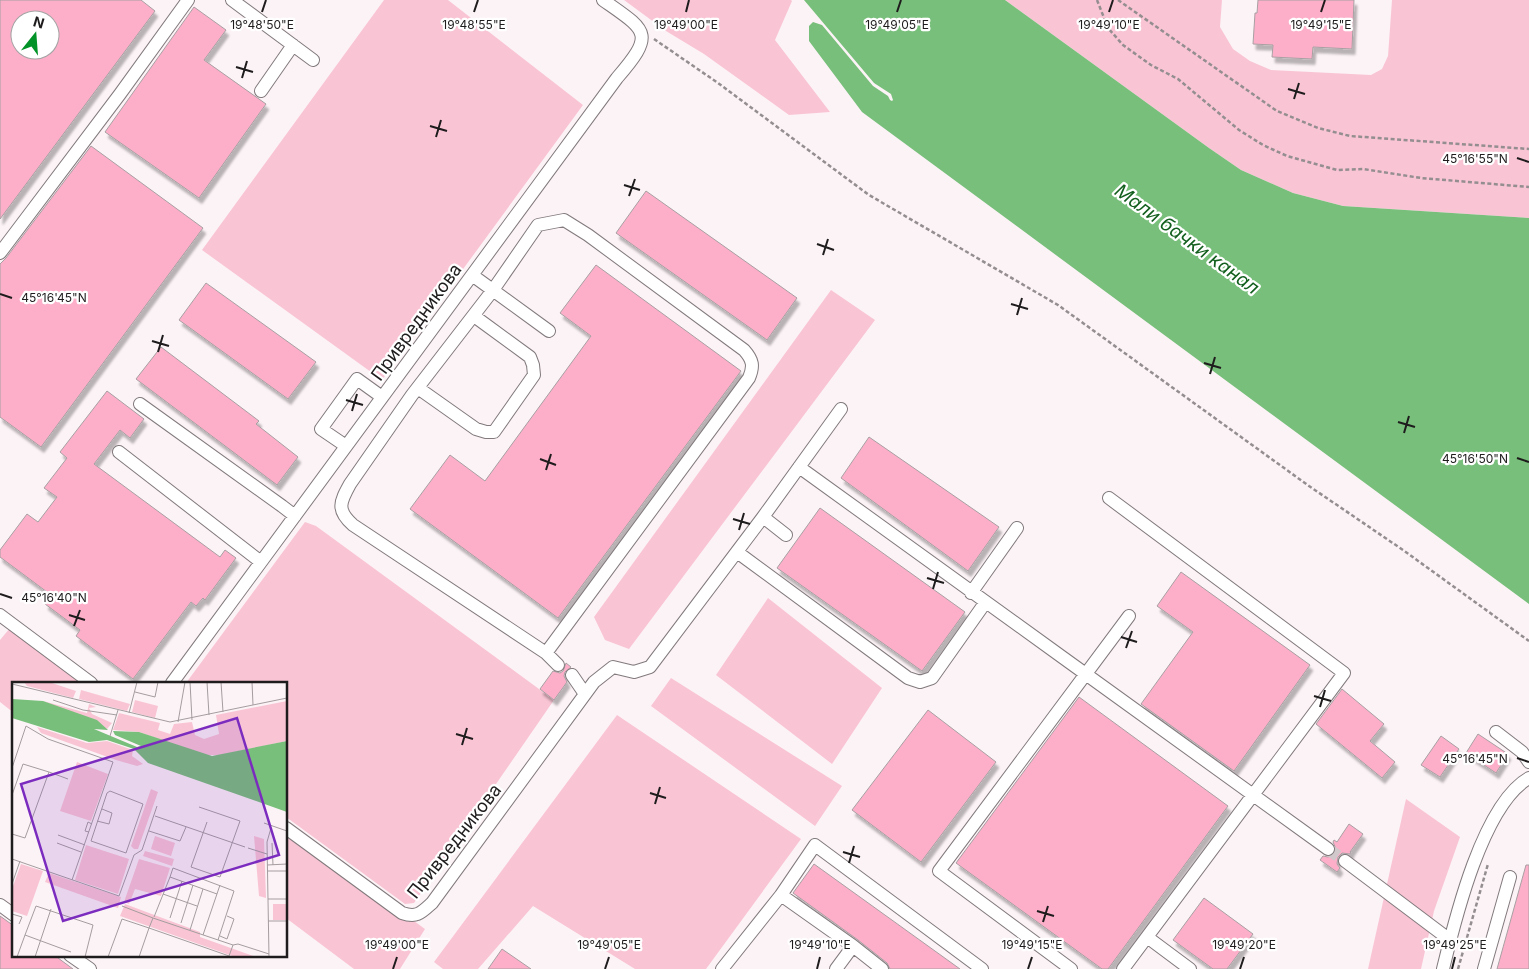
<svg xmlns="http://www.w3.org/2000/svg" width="1529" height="969" font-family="Inter,sans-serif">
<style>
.green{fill:#f9c5d5}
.water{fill:#77bf7a}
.building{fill:#fdaec9;stroke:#a8a0a2;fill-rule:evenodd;filter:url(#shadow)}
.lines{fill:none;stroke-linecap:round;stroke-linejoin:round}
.minor-tunnel{stroke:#d0c8cb;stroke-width:12;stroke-dasharray:12 6;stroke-linecap:butt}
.minor-casing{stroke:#827a7d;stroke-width:14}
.path{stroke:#948e90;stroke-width:2.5;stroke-dasharray:4 2.5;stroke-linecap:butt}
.minor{stroke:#fff;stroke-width:12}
.ticks{fill:none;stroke:#1f1c1d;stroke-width:2}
.labels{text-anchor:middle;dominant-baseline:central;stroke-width:4.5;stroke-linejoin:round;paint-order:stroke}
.street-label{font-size:18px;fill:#1f1c1d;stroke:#fff}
.water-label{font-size:19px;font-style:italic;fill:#125f1e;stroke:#fff}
.inset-road{fill:none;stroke:#a49d9f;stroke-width:1}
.view{fill:#7b2cbf;fill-opacity:0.15;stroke:#7b2cbf;stroke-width:2.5}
.inset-edge{fill:none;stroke:#1f1c1d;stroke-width:2.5}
.ticks-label{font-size:12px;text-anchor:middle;fill:#1f1c1d;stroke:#fff;stroke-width:4.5;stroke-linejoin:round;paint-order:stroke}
</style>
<defs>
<filter id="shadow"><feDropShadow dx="3" dy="5.5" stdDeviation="1" flood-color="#0004"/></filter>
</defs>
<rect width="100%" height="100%" fill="#fcf3f6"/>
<!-- green -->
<path class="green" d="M384,0H448L583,105L382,380L202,250Z
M624,0H791L792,1L775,40L830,112L789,115L704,54L666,31Z
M1005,0H1222L1220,27L1233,49L1250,61L1271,70L1371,75L1382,69L1388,56L1392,0H1529V218L1343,206L1293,193L1241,170L1209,148Z
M831,290L875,320L629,649L605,640L594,617Z
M305,522L316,526L554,700L414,903L405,904L286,817V683H186Z
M768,598L882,688L832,764L716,675Z
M10,628L85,683H14V713L0,702V640Z
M671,678L842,786L815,826L651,706Z
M617,715L801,839L706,969H635L533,906L478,969H443L434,962Z
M1406,799L1460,837L1434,911L1421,969H1368Z
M286,828L425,929L400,969H354L286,918Z"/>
<!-- water -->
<path class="water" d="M804,0H1005L1209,148L1241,170L1293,193L1343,206L1529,218V604L862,112L809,41V26L813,22L822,25L873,86L888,96L890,100L892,101L893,100L891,94L874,83Z"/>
<!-- building -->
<path class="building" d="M0,0H141L155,11L0,219ZM20,20H50V50H20Z
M1258,0H1354L1352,49L1313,47L1312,59L1272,57L1273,45L1253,44L1255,13H1257Z
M194,7L226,30L204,60L266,104L199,198L105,132Z
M91,146L203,228L41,447L0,417V264L6,258Z
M646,191L797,298L767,340L616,233Z
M596,265L741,371L558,618L410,509L450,455L485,481L591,336L560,313Z
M206,283L316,362L288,399L179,320Z
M161,347L259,421L256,424L298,457L277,485L136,379Z
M107,391L144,419L130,438L120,430L94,464L220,557L225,550L236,558L205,600L203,598L196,606L191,602L133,679L76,636L80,630L45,604L51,595L0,557V550L27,514L38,522L57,497L44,488L67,458L60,452Z
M869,437L999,527L968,571L841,478Z
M820,508L965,612L922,671L777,568Z
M1181,572L1310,665L1234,771L1141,704L1193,632L1157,606Z
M566,663L571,667L565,672L564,676L567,682L554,700L540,689L553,671L560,673L563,671Z
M1342,689L1384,724L1370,741L1395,762L1382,778L1316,724Z
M1079,697L1228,806L1108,969H1102L956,863Z
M928,710L996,762L921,862L852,810Z
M1478,734L1508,754L1496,773L1466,753Z
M1441,736L1459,749L1440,777L1421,765Z
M1349,824L1363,834L1350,852H1351L1350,854L1342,853L1338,857L1337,864L1340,868L1337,872L1320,860L1323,856L1328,857L1334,854L1336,849L1333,842L1334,840L1337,842Z
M814,864L960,969H890L887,963L858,940L793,893Z
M1526,865H1529V969H1497Z
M1204,898L1253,934L1227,969H1213L1173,940Z
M0,916L14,926V955H54L73,969H0Z
M502,949L531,969H488Z"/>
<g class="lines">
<!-- minor-tunnel -->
<path class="minor-tunnel" d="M1328,849L1345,861"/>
<defs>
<path id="minor" d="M232,0L313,60
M261,91L293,45
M564,220L588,235L744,350C753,360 754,366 749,378L546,653L353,525C336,510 340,502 350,484L412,395L493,290L538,225Z
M0,253L120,94L188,0
M472,275L549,331
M418,388L476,429L486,432H494L534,375L533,365L530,357L474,316
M140,404L282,506L295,516
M346,446L321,429L357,379L382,397
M119,452L261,562
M799,467C975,595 1152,721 1328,849
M1109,498L1344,673L1123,969
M763,517L786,535
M737,552L908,678L920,682L932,678L985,603
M971,593L1017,528
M0,615L91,683
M546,653L558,665
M572,675L585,694
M172,683L617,78C656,33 647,31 603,0
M1496,732L1522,752L1529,762
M286,828L402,913C417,918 421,913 432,903L594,682L613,667L634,672L650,667L763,517L841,409
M1345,861L1450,940
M781,895L815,845L982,969
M0,905L14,915
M1147,937L1190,969
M70,955L90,969
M722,969L781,895L853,946L882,969
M836,969L853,946
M1071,969L939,871L1129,616
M1443,969C1455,919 1483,804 1529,778
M1484,969L1510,877"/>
</defs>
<!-- minor casing -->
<use href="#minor" class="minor-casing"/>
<!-- path -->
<path class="path" d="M1097,0L1108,28L1123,45L1151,65L1178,79L1239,130L1263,145L1287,156L1337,170L1363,169L1421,178L1529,187
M1118,0L1277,111L1318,128L1350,136L1529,149
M654,39L718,83L869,195L1058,305L1309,486L1403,550L1529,641
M1458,969L1488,864"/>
<!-- minor -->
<use href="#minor" class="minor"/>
</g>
<!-- ticks -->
<path class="ticks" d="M262,12L266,0M474,12L478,0M686,12L689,0M897,12L901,0M1109,12L1113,0M1321,12L1325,0M236,67L253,72M242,78L247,61M1288,89L1305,94M1294,99L1299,83M430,126L447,131M436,137L441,120M1517,158L1529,162M624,185L640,190M629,196L635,179M817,244L834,250M823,255L828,239M0,294L12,298M1011,304L1028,309M1017,315L1022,298M152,341L169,346M158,352L163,335M1204,363L1221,368M1210,374L1215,357M346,400L363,405M352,411L357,394M1398,422L1415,427M1404,433L1409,416M1517,458L1529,462M540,459L556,465M546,470L551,454M733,519L750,524M739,530L744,513M927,578L944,583M933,589L938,572M0,594L12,598M69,615L85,620M74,626L80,610M1121,637L1137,642M1126,648L1132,631M1314,696L1331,701M1320,707L1325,690M456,734L473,739M462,745L467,728M1517,758L1529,762M650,793L666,798M655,804L660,787M843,852L860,857M849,863L854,846M1037,911L1054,916M1043,922L1048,906M393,969L397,957M605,969L609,957M817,969L820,957M1028,969L1032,957M1240,969L1244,957M1452,969L1455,957"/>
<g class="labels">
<!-- street labels -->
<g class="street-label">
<text transform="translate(416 322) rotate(-54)">Привредникова</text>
<text transform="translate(454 841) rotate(-52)">Привредникова</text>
</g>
<!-- water labels -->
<g class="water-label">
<text transform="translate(1187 239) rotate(36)">Мали бачки канал</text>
</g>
</g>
<!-- overview -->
<g transform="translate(12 682)">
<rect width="275" height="275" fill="#fcf3f6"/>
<path d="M12,0H37L64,9L61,16L15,4ZM69,8L118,22L115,29L67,17ZM123,18L146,24L143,36L120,30ZM31,19L75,31L77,22L84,25L77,26L80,32L100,41L95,47ZM275,19V59L208,73H192L127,50L101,48L107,31L148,41L146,48L158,52L162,42L180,40L183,53L192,57L207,52L204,33ZM25,45L75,61L95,59L121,68L120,74L131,82L125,84L104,78L29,51ZM65,80L96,92L79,139L48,129ZM139,107L146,110L126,167H122L119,164ZM143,154L163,161L159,174L139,167ZM242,154L252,157L254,216L247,214ZM74,163L117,177L106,212L63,198ZM133,169L162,177L160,184L131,174ZM127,177L158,186L149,214L123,207L117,222L112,220ZM9,182L31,189L15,234L0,229V207ZM37,191L109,215L106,226L33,200ZM113,222L188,250V255L244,275H223L108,234ZM261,222H275V238H261Z" fill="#f9c5d5"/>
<path d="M0,17L31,19L85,38L96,48L82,47L125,65L129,64L103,53L101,49L127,50L200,74L275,59V130L136,81L122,67L95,58L77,60L0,36Z" fill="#77bf7a"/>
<path class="inset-road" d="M178,0L180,38M195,0L197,33M209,0L211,30M240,0L241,23M0,2L158,40L275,16M123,10L143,15L146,0M41,18L71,28L105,33M117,31L125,0M166,40L173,0M98,54L106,28M0,86L14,44L36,57L101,80L60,198M37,90L56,97M98,109L131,122L114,171L79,159L95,111ZM0,113L11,82L37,90L13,156L0,152M187,125L228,139L208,195L179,185L195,140M143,134L233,165M85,139L97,142L100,131L90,127M252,141L275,149M137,149L168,159L174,145M77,150L73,149L76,140L80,142M46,153L73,163M45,161L69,170M260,161L261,183M236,166L255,172M0,177L107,214L122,173L130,168L145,124M255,183L275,182M255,189H275M158,195L161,186L222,209L206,258M0,202L8,179M151,212L185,224M256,217H275M110,224L141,236M0,232L10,235L7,242M142,235L158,195L205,212M158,236L170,199M256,239H275M169,241L181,203M178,248L191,207M191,253L208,203M208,254L215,257L222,237L215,234M221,263L226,262L257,272M59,270L13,253L24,224L81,243L73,275M217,274L221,263L141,236L137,246L220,275M5,275L13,253M23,275L39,227M96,275L110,237L137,246L127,275M257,275L255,160L259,146"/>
<path class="view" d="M225,36L267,173L51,239L9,102Z"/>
<rect width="275" height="275" class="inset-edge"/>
</g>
<g class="ticks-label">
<text x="262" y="29">19°48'50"E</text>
<text x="474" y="29">19°48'55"E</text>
<text x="686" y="29">19°49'00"E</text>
<text x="897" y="29">19°49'05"E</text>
<text x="1109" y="29">19°49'10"E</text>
<text x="1321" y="29">19°49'15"E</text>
<text x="1475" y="163">45°16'55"N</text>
<text x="54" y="302">45°16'45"N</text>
<text x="1475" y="463">45°16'50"N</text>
<text x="54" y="602">45°16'40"N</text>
<text x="1475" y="763">45°16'45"N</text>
<text x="397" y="949">19°49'00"E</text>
<text x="609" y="949">19°49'05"E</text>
<text x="820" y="949">19°49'10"E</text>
<text x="1032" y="949">19°49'15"E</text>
<text x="1244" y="949">19°49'20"E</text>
<text x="1455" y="949">19°49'25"E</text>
</g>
<!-- north arrow -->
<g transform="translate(35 35) rotate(17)"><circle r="24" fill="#ffffff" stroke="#a5a4a5"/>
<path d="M0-4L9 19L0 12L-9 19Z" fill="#029328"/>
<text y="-8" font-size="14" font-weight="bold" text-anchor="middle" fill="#1f1c1d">N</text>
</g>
</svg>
